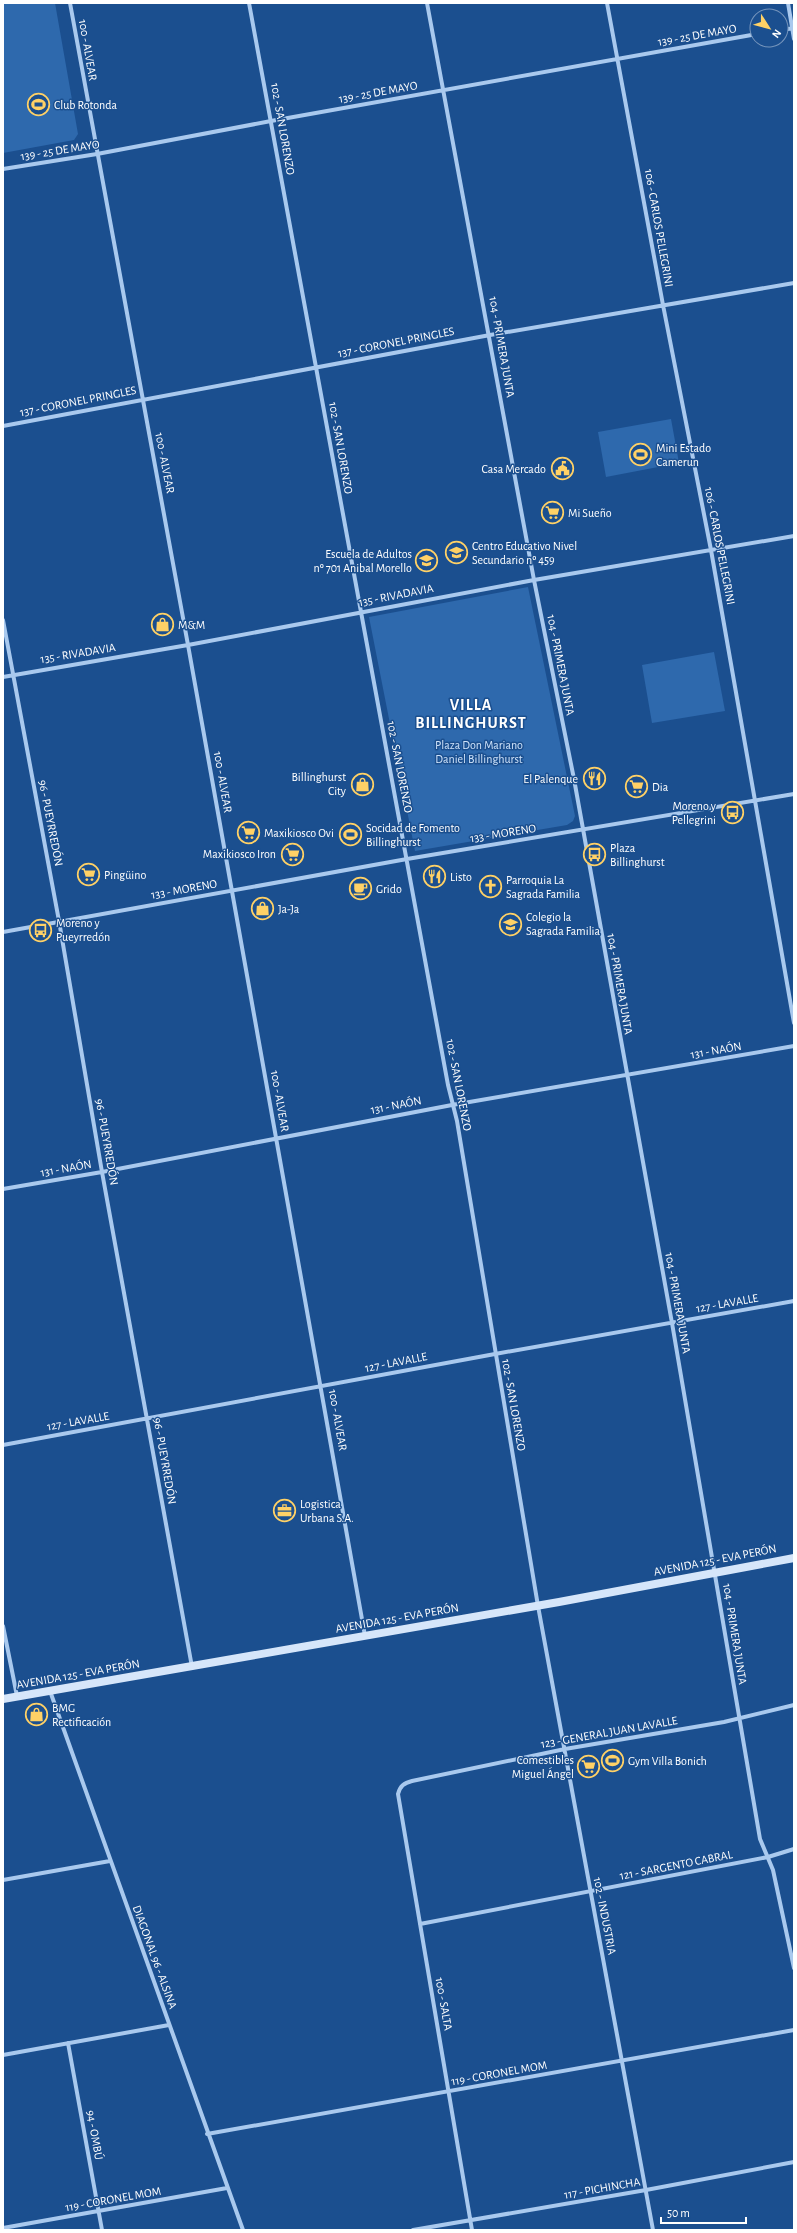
<svg xmlns="http://www.w3.org/2000/svg" width="797" height="2233" font-family="'Alegreya Sans',sans-serif">
<style>
.green{fill:#2e69ad}
.lines{fill:none;stroke-linecap:round;stroke-linejoin:round}
.minor{stroke:#a9c9ee;stroke-width:4}
.secondary{stroke:#d6e6fa;stroke-width:8}
.labels{text-anchor:middle;dominant-baseline:central;stroke-width:3;stroke-linejoin:round;paint-order:stroke}
.street-label{font-size:12px;fill:#fff;stroke:#1b4f8f}
.poi-label{font-size:12px;fill:#fff;stroke:#1b4f8f;text-anchor:start}
.park-label{font-size:12px;fill:#cfe3fa;stroke:#1b4f8f}
.district-label{font-size:16px;font-weight:bold;letter-spacing:1px;fill:#fff;stroke:#1b4f8f}
</style>
<rect width="100%" height="100%" fill="#1b4f8f"/>
<!-- green -->
<path class="green" d="M3,3H55L78,134L74,140L3,153Z
M671,419L679,463L606,477L598,432Z
M528,587L575,816L573,821L567,825L415,851L369,617Z
M714,652L725,711L652,723L642,665Z"/>
<g class="lines">
<!-- minor -->
<path class="minor" d="M70,3L188,645L365,1636
M249,3L448,1085L457,1121L538,1606L653,2230
M427,3L534,580L574,779L672,1323L760,1839L773,1870L794,1968
M607,3L663,305L711,550L794,1023
M788,3L794,39
M781,30L794,28
M3,169L97,154L271,121L757,34
M3,426L490,335L794,283
M3,620L59,921L102,1172L192,1667
M3,677L188,645L534,580L794,536
M3,932L407,859L794,794
M3,1189L102,1172L452,1105L794,1046
M3,1445L495,1354L794,1301
M3,1626L17,1696
M50,1691L243,2230
M3,1880L110,1861
M420,1924L768,1857L794,1849
M68,2043L102,2230
M3,2055L169,2025
M207,2134L794,2030
M3,2228L227,2188
M413,2230L646,2190L794,2162
M472,2230L398,1794C400,1786 404,1783 412,1781L565,1749L724,1722L794,1705"/>
<!-- secondary -->
<path class="secondary" d="M3,1699L559,1602L794,1558"/>
</g>
<!-- icons -->
<defs>
<symbol id="stadium-ring" viewBox="-11 -11 22 22"><circle r="9.5" fill="#1b4f8f" stroke="#ffd166" stroke-width="1.5"/><path d="M0-5a6.5 5 0 1 0 0 10a6.5 5 0 1 0 0-10ZM-3.5-1.8h7v3.6h-7Z" fill="#ffd166"/></symbol>
<symbol id="civic-ring" viewBox="-11 -11 22 22"><circle r="9.5" fill="#1b4f8f" stroke="#ffd166" stroke-width="1.5"/><path d="M-.6-6.5H3V-4.5H.6V-3L4-1V1h2V6H-6V1h2V-1L-.6-3ZM-1.2 2.5V6h2.4V2.5Z" fill="#ffd166"/></symbol>
<symbol id="supermarket-ring" viewBox="-11 -11 22 22"><circle r="9.5" fill="#1b4f8f" stroke="#ffd166" stroke-width="1.5"/><path d="M-6-5.5h2.5l.6 2H6L4.5 2H-2.5L-4.4-4H-6ZM-1.5 3.2a1.3 1.3 0 1 0 .1 0ZM3 3.2a1.3 1.3 0 1 0 .1 0Z" fill="#ffd166"/></symbol>
<symbol id="school-ring" viewBox="-11 -11 22 22"><circle r="9.5" fill="#1b4f8f" stroke="#ffd166" stroke-width="1.5"/><path d="M0-5L7-2L0 1L-7-2ZM-4 1L0 2.5L4 1V4Q0 6-4 4Z" fill="#ffd166"/></symbol>
<symbol id="shop-ring" viewBox="-11 -11 22 22"><circle r="9.5" fill="#1b4f8f" stroke="#ffd166" stroke-width="1.5"/><path d="M-5-2.5h2.3a2.7 3.5 0 0 1 5.4 0H5L5.5 6h-11ZM-1.5-2.5h3a1.5 2.3 0 0 0-3 0Z" fill="#ffd166"/></symbol>
<symbol id="restaurant-ring" viewBox="-11 -11 22 22"><circle r="9.5" fill="#1b4f8f" stroke="#ffd166" stroke-width="1.5"/><path d="M-5-6h1v4h1v-4h1v4h1v-4h1v5L-1.5 .5V6h-2V.5L-5-1ZM5-6V6H3V1.5H1.5Q1.5-4 5-6Z" fill="#ffd166"/></symbol>
<symbol id="bus-ring" viewBox="-11 -11 22 22"><circle r="9.5" fill="#1b4f8f" stroke="#ffd166" stroke-width="1.5"/><path d="M-5-6H5V4H4V6H2V4H-2V6H-4V4H-5ZM-3.5-4V0h7V-4ZM-3.5 1.2v1.5H-2V1.2ZM2 1.2v1.5H3.5V1.2Z" fill="#ffd166"/></symbol>
<symbol id="church-ring" viewBox="-11 -11 22 22"><circle r="9.5" fill="#1b4f8f" stroke="#ffd166" stroke-width="1.5"/><path d="M-1.2-6h2.4v3.5h3.3v2.4h-3.3V6h-2.4V-.1h-3.3v-2.4h3.3Z" fill="#ffd166"/></symbol>
<symbol id="cafe-ring" viewBox="-11 -11 22 22"><circle r="9.5" fill="#1b4f8f" stroke="#ffd166" stroke-width="1.5"/><path d="M-5.5-4.5H6V0H3Q3 3.5 0 3.5H-2.5Q-5.5 3.5-5.5 0ZM3-3.2v2h1.7v-2ZM-6 4.5H4V6H-6Z" fill="#ffd166"/></symbol>
<symbol id="university-ring" viewBox="-11 -11 22 22"><circle r="9.5" fill="#1b4f8f" stroke="#ffd166" stroke-width="1.5"/><path d="M0-5L7-2L0 1L-7-2ZM-4 1L0 2.5L4 1V4Q0 6-4 4Z" fill="#ffd166"/></symbol>
<symbol id="office-ring" viewBox="-11 -11 22 22"><circle r="9.5" fill="#1b4f8f" stroke="#ffd166" stroke-width="1.5"/><path d="M-6-3h4V-5.5h4V-3h4V5H-6ZM-1-4.5V-3h2v-1.5ZM-6 0V1H6V0Z" fill="#ffd166"/></symbol>
</defs>
<g fill-rule="evenodd">
<use href="#stadium-ring" x="26" y="92" width="25" height="25"/>
<use href="#stadium-ring" x="628" y="442" width="25" height="25"/>
<use href="#civic-ring" x="550" y="456" width="25" height="25"/>
<use href="#supermarket-ring" x="540" y="500" width="25" height="25"/>
<use href="#school-ring" x="444" y="540" width="25" height="25"/>
<use href="#school-ring" x="414" y="548" width="25" height="25"/>
<use href="#shop-ring" x="150" y="612" width="25" height="25"/>
<use href="#restaurant-ring" x="582" y="766" width="25" height="25"/>
<use href="#shop-ring" x="350" y="772" width="25" height="25"/>
<use href="#supermarket-ring" x="624" y="774" width="25" height="25"/>
<use href="#bus-ring" x="720" y="800" width="25" height="25"/>
<use href="#supermarket-ring" x="236" y="820" width="25" height="25"/>
<use href="#stadium-ring" x="338" y="822" width="25" height="25"/>
<use href="#supermarket-ring" x="280" y="842" width="25" height="25"/>
<use href="#bus-ring" x="582" y="842" width="25" height="25"/>
<use href="#supermarket-ring" x="76" y="862" width="25" height="25"/>
<use href="#restaurant-ring" x="422" y="864" width="25" height="25"/>
<use href="#church-ring" x="478" y="874" width="25" height="25"/>
<use href="#cafe-ring" x="348" y="876" width="25" height="25"/>
<use href="#shop-ring" x="250" y="896" width="25" height="25"/>
<use href="#university-ring" x="498" y="912" width="25" height="25"/>
<use href="#bus-ring" x="28" y="918" width="25" height="25"/>
<use href="#office-ring" x="272" y="1498" width="25" height="25"/>
<use href="#shop-ring" x="24" y="1702" width="25" height="25"/>
<use href="#stadium-ring" x="600" y="1748" width="25" height="25"/>
<use href="#supermarket-ring" x="576" y="1754" width="25" height="25"/>
</g>
<g class="labels">
<!-- street labels -->
<g class="street-label">
<text transform="translate(697 35) rotate(-10)">139 - 25 DE MAYO</text>
<text transform="translate(88 50) rotate(80)">100 - ALVEAR</text>
<text transform="translate(378 92) rotate(-10)">139 - 25 DE MAYO</text>
<text transform="translate(283 129) rotate(80)">102 - SAN LORENZO</text>
<text transform="translate(60 150) rotate(-9)">139 - 25 DE MAYO</text>
<text transform="translate(659 228) rotate(80)">106 - CARLOS PELLEGRINI</text>
<text transform="translate(396 342) rotate(-11)">137 - CORONEL PRINGLES</text>
<text transform="translate(502 347) rotate(80)">104 - PRIMERA JUNTA</text>
<text transform="translate(78 401) rotate(-11)">137 - CORONEL PRINGLES</text>
<text transform="translate(341 448) rotate(80)">102 - SAN LORENZO</text>
<text transform="translate(165 463) rotate(79)">100 - ALVEAR</text>
<text transform="translate(720 546) rotate(79)">106 - CARLOS PELLEGRINI</text>
<text transform="translate(396 595) rotate(-11)">135 - RIVADAVIA</text>
<text transform="translate(78 653) rotate(-9)">135 - RIVADAVIA</text>
<text transform="translate(561 665) rotate(79)">104 - PRIMERA JUNTA</text>
<text transform="translate(400 767) rotate(79)">102 - SAN LORENZO</text>
<text transform="translate(223 782) rotate(80)">100 - ALVEAR</text>
<text transform="translate(51 823) rotate(79)">96 - PUEYRREDÓN</text>
<text transform="translate(503 833) rotate(-9)">133 - MORENO</text>
<text transform="translate(184 889) rotate(-10)">133 - MORENO</text>
<text transform="translate(620 984) rotate(80)">104 - PRIMERA JUNTA</text>
<text transform="translate(716 1050) rotate(-10)">131 - NAÓN</text>
<text transform="translate(459 1085) rotate(79)">102 - SAN LORENZO</text>
<text transform="translate(280 1101) rotate(80)">100 - ALVEAR</text>
<text transform="translate(396 1105) rotate(-11)">131 - NAÓN</text>
<text transform="translate(107 1142) rotate(80)">96 - PUEYRREDÓN</text>
<text transform="translate(66 1168) rotate(-10)">131 - NAÓN</text>
<text transform="translate(678 1303) rotate(80)">104 - PRIMERA JUNTA</text>
<text transform="translate(727 1303) rotate(-10)">127 - LAVALLE</text>
<text transform="translate(396 1362) rotate(-11)">127 - LAVALLE</text>
<text transform="translate(514 1405) rotate(80)">102 - SAN LORENZO</text>
<text transform="translate(338 1420) rotate(80)">100 - ALVEAR</text>
<text transform="translate(78 1421) rotate(-10)">127 - LAVALLE</text>
<text transform="translate(165 1461) rotate(80)">96 - PUEYRREDÓN</text>
<text transform="translate(715 1560) rotate(-11)">AVENIDA 125 - EVA PERÓN</text>
<text transform="translate(397 1618) rotate(-10)">AVENIDA 125 - EVA PERÓN</text>
<text transform="translate(735 1634) rotate(81)">104 - PRIMERA JUNTA</text>
<text transform="translate(78 1674) rotate(-10)">AVENIDA 125 - EVA PERÓN</text>
<text transform="translate(609 1732) rotate(-10)">123 - GENERAL JUAN LAVALLE</text>
<text transform="translate(676 1865) rotate(-11)">121 - SARGENTO CABRAL</text>
<text transform="translate(605 1916) rotate(79)">102 - INDUSTRIA</text>
<text transform="translate(155 1957) rotate(70)">DIAGONAL 96 - ALSINA</text>
<text transform="translate(444 2004) rotate(80)">100 - SALTA</text>
<text transform="translate(499 2073) rotate(-10)">119 - CORONEL MOM</text>
<text transform="translate(95 2135) rotate(80)">94 - OMBÚ</text>
<text transform="translate(602 2188) rotate(-10)">117 - PICHINCHA</text>
<text transform="translate(113 2199) rotate(-10)">119 - CORONEL MOM</text>
</g>
<!-- poi labels -->
<g class="poi-label">
<text x="54" y="105">Club Rotonda</text>
<text x="656" y="448">Mini Estado<tspan x="656" dy="14">Camerun</tspan></text>
<text x="546" y="469" text-anchor="end">Casa Mercado</text>
<text x="568" y="513">Mi Sueño</text>
<text x="472" y="546">Centro Educativo Nivel<tspan x="472" dy="14">Secundario nº 459</tspan></text>
<text x="412" y="554" text-anchor="end">Escuela de Adultos<tspan x="412" dy="14">nº 701 Anibal Morello</tspan></text>
<text x="178" y="625">M&amp;M</text>
<text x="346" y="777" text-anchor="end">Billinghurst<tspan x="346" dy="14">City</tspan></text>
<text x="578" y="779" text-anchor="end">El Palenque</text>
<text x="652" y="787">Dia</text>
<text x="716" y="806" text-anchor="end">Moreno y<tspan x="716" dy="14">Pellegrini</tspan></text>
<text x="366" y="828">Socidad de Fomento<tspan x="366" dy="14">Billinghurst</tspan></text>
<text x="264" y="833">Maxikiosco Ovi</text>
<text x="610" y="848">Plaza<tspan x="610" dy="14">Billinghurst</tspan></text>
<text x="276" y="854" text-anchor="end">Maxikiosco Iron</text>
<text x="104" y="875">Pingüino</text>
<text x="450" y="877">Listo</text>
<text x="506" y="880">Parroquia La<tspan x="506" dy="14">Sagrada Familia</tspan></text>
<text x="376" y="889">Grido</text>
<text x="278" y="909">Ja-Ja</text>
<text x="526" y="917">Colegio la<tspan x="526" dy="14">Sagrada Familia</tspan></text>
<text x="56" y="923">Moreno y<tspan x="56" dy="14">Pueyrredón</tspan></text>
<text x="300" y="1504">Logistica<tspan x="300" dy="14">Urbana S.A.</tspan></text>
<text x="52" y="1708">BMG<tspan x="52" dy="14">Rectificación</tspan></text>
<text x="574" y="1760" text-anchor="end">Comestibles<tspan x="574" dy="14">Miguel Ángel</tspan></text>
<text x="628" y="1761">Gym Villa Bonich</text>
</g>
<!-- park labels -->
<g class="park-label">
<text x="479" y="745">Plaza Don Mariano<tspan x="479" dy="14">Daniel Billinghurst</tspan></text>
</g>
<!-- district labels -->
<g class="district-label">
<text x="471" y="705">VILLA<tspan x="471" dy="18">BILLINGHURST</tspan></text>
</g>
</g>
<!-- border -->
<rect width="797" height="2233" fill="none" stroke="#ffffff" stroke-width="8"/>
<!-- north arrow -->
<g transform="translate(769 28) rotate(126)"><circle r="19" fill="#1b4f8f" stroke="#7695bc"/>
<path d="M0-3L7 15L0 10L-7 15Z" fill="#ffd166"/>
<text y="-6" font-size="11" font-weight="bold" text-anchor="middle" fill="#ffffff">N</text>
</g>
<!-- scale -->
<path d="M661 2217v6h85v-6" fill="none" stroke="#ffffff" stroke-width="2"/>
<text x="667" y="2217" font-size="12" fill="#ffffff" stroke="#1b4f8f" stroke-width="3" paint-order="stroke">50 m</text>
</svg>
